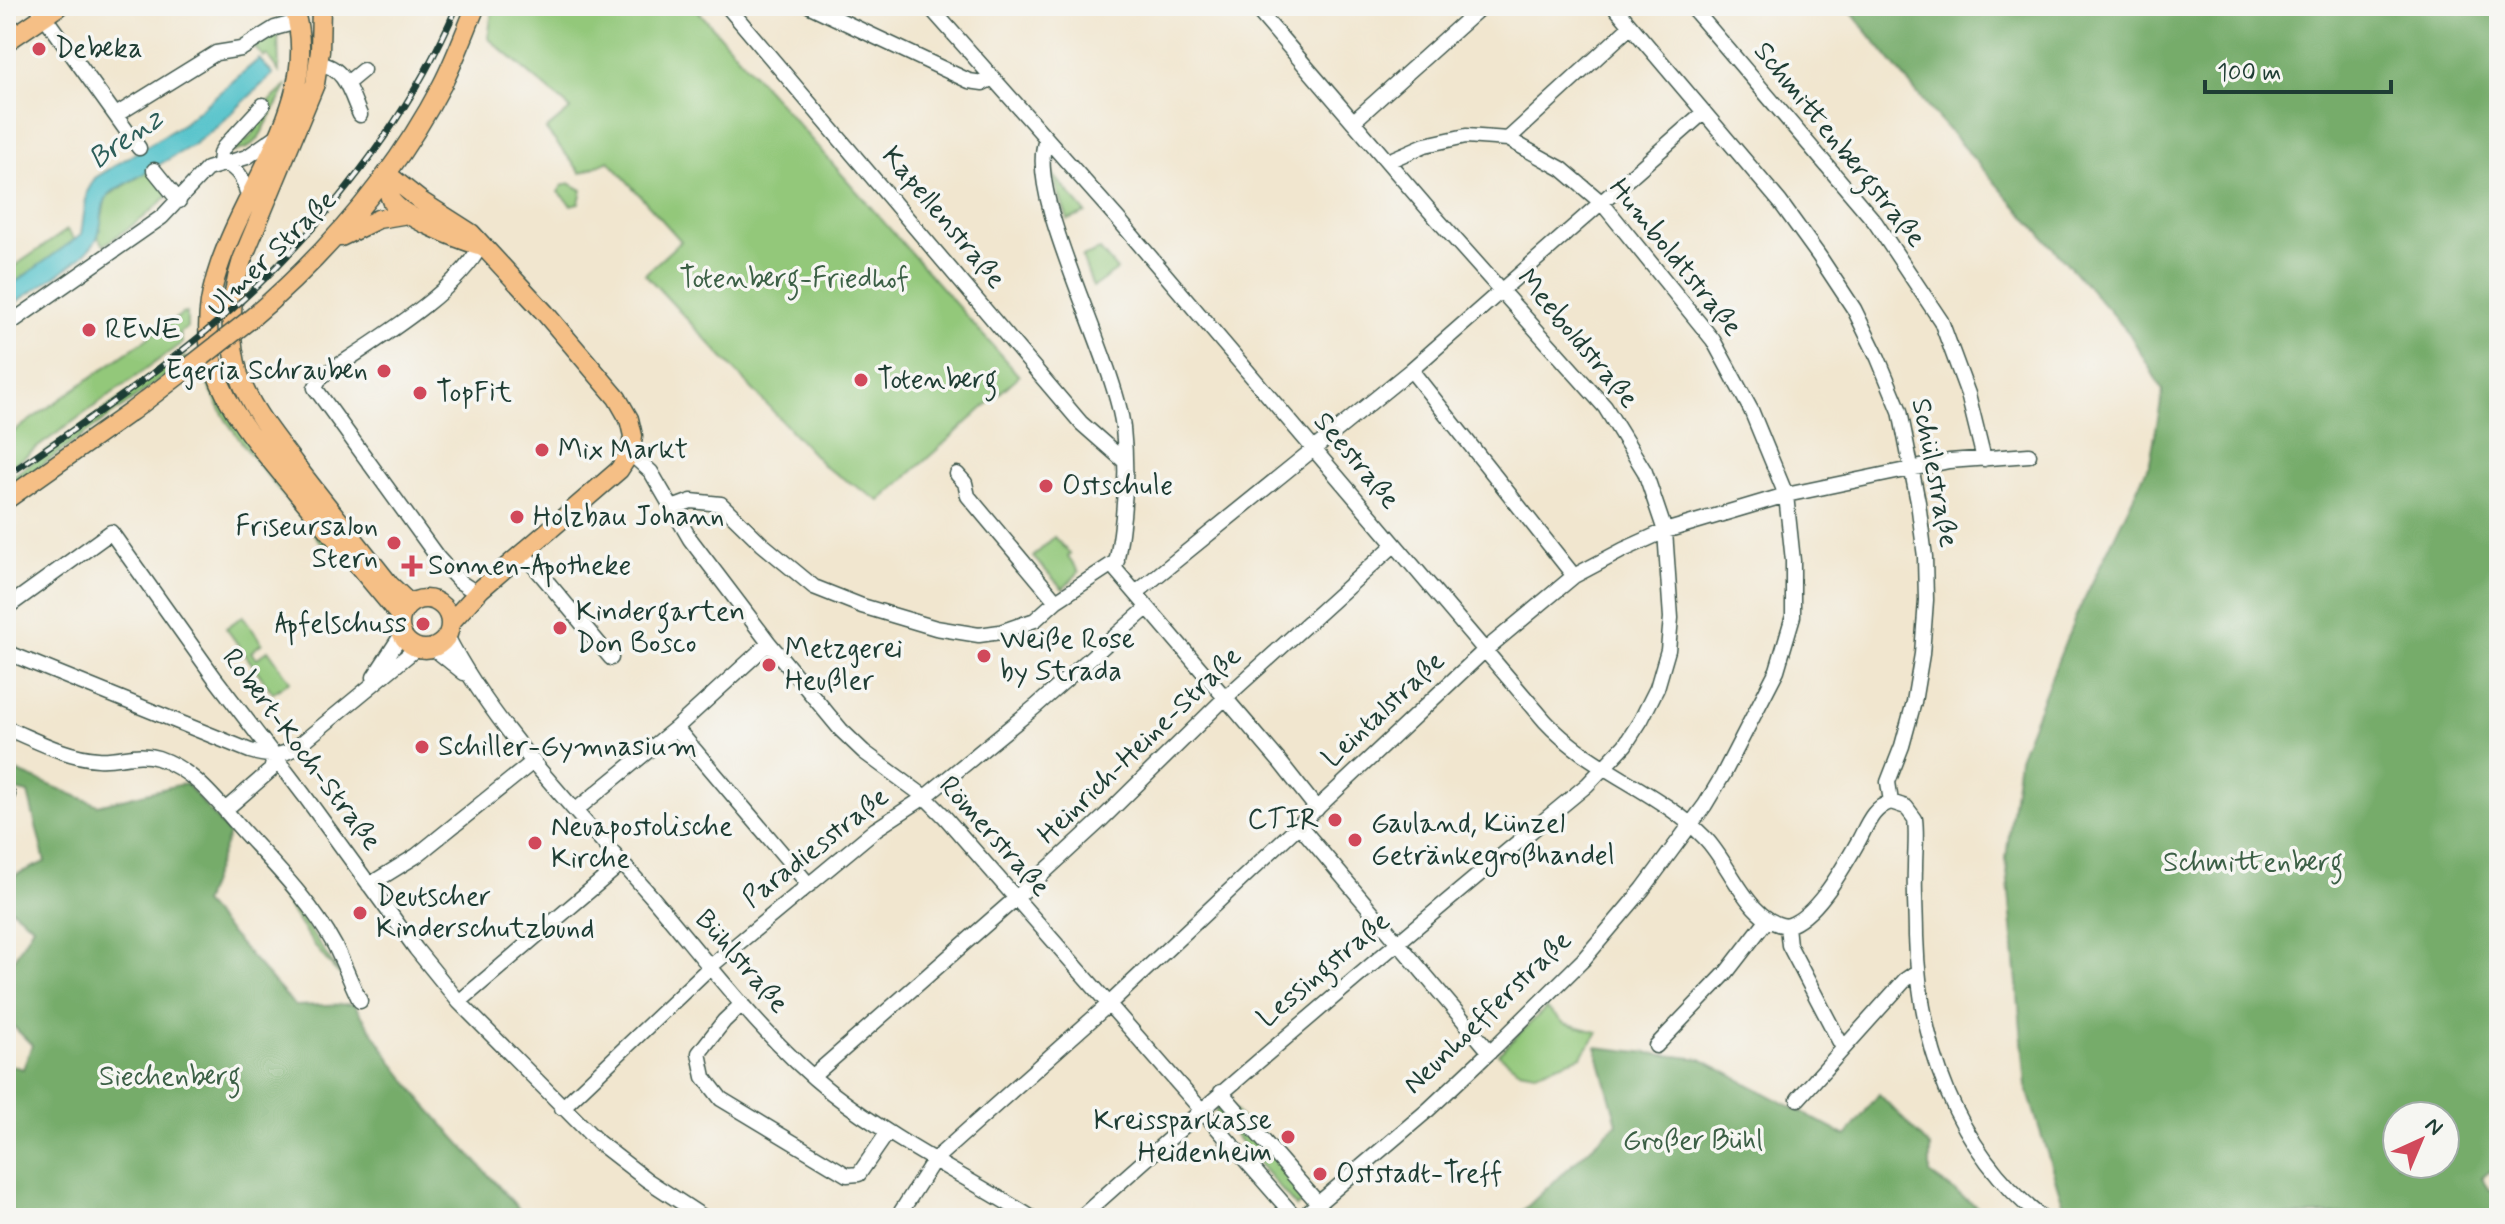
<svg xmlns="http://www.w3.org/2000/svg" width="2505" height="1224" font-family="Mynerve,sans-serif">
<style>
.green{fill:#93c87a;stroke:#598257;stroke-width:2}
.forest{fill:#76ac6a;stroke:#4a744f;stroke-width:2;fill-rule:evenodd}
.water{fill:#55c3cb;stroke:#3a8080;stroke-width:2}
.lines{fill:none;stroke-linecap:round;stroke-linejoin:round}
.minor-casing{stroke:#3e564b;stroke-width:17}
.major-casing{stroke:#3e564b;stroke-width:21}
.minor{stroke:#fff;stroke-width:14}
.major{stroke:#f5bf86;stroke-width:18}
.rail-casing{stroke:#1f3d34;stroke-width:7}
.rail{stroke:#f6f6f2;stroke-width:4;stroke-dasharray:12;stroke-linecap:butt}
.major-bridge-casing{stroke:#3e564b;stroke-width:21;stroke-linecap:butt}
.major-bridge{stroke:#f5bf86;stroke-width:18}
.poi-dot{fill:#d1495b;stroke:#f6f6f2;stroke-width:3}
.labels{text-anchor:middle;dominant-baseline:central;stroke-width:7;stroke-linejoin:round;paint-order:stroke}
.poi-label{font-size:28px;fill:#1f3d34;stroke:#f6f6f2;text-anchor:start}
.street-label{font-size:28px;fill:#1f3d34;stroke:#f6f6f2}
.park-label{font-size:28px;fill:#3c6046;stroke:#f6f6f2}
.water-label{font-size:30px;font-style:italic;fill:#2c5e5a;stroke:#f6f6f2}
</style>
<rect width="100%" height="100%" fill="#f6f6f2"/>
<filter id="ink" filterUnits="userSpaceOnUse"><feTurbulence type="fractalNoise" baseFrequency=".0125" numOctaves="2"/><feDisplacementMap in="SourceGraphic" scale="16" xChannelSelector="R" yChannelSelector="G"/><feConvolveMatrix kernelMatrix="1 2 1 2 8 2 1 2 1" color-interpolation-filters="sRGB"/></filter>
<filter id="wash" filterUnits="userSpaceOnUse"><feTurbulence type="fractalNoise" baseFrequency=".006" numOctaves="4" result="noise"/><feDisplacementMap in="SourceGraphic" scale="32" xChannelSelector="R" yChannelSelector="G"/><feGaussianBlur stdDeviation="1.8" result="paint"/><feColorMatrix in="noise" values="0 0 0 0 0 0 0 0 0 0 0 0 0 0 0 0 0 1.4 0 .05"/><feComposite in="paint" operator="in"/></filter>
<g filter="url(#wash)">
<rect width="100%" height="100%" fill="#f1e6cf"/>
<!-- green -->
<path class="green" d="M493,6H664L667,8L694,6L1019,376L880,501L825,467L645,274L681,241L609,161L581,173L546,130L571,109L488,38Z
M278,31L279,72L267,55L264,57L254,47Z
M288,84L258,139L247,148L232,152L231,149L242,137L246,141L256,130L252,126L266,105Z
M150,170L169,195L143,218L104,245L98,237L106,197Z
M1051,172L1086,213L1068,220Z
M569,183L582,190L579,203L571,205L558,192L562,186Z
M67,230L75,240L6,289V272Z
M1100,250L1117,270L1093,287L1082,257Z
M187,313V328L180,333L182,343L6,470V437L182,314Z
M177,357L179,361L185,357L186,361L6,491V481Z
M205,369L213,387L353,564L321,543L247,450L226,420L201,372Z
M1054,537L1070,554L1068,556L1079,572L1063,589L1033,557Z
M243,616L262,643L251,652L256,659L268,650L290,681L273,693L226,628Z
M255,849L340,975C305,940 282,893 252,853Z
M1546,1008L1564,1023L1598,1032L1582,1056L1535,1073L1519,1070L1498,1054Z
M1227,1101L1308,1196L1296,1207L1215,1111Z"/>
<!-- forest -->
<path class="forest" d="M1846,6H2499V1163L2482,1178L2490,1190L2499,1196V1213L2077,1218L2062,1200L2026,1086L2006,858L2019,758L2075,618L2150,462L2163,391L2129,333L1934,114ZM2397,1116H2445V1164H2397Z
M16,771L98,805L186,783L229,834L203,903L295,1006L354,1004L394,1064L424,1103L527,1218H6V1064L23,1069L32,1045L6,1019V973L33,926L6,905V879L45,862L28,793L6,788V784L10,785Z
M1596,1047L1701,1059L1846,1136L1879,1094L1930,1147V1174L1993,1218H1515L1617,1123Z"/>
<!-- water -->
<path class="water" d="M259,59L273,74L218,126L193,145L110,193C98,206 105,224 96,240C84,262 28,293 6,309V289L81,235L87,192L95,178L184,123Z"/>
</g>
<g filter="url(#ink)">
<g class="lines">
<defs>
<path id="minor" d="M37,6L139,148
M727,6L1081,423L1123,460
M810,6L969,81L983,83L991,79
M929,6L1118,219L1545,721C1590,770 1658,790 1705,838C1730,863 1748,922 1787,926C1817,917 1844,866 1859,840C1867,825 1873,807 1891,802
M1614,6L1780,202L1819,256L1854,309L1878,358L1900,411L1918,502L1925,557L1926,600L1922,654L1914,702L1902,746L1888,782L1891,802
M1691,6L1875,222L1941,321L1968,394L1984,459
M319,64C345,66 351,95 360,115
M346,84L363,70
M116,115L216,53L241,49L275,28L297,22
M1354,121L1482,6
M1508,139L1631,26
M1046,140C1024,195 1115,357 1123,428C1128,473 1124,524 1115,569L1280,762L1317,809
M224,163C241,170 245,183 249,200
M219,164L220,154L224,147L263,105
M154,170L179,201
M6,326L162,217L207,169L247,157L277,136
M1411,370L1574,576
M630,453L651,472L690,539L769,643L841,730L864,752L925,797L944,816L1296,1218
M957,474L965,483L968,496L1056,601
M672,508L691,501L721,504L762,544L814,587L862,606L936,628L979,635L1000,632L1035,620L1056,601L1117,561
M524,554L611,658
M475,592L460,582L438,558L315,388L321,377C368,345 456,294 481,245
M1136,593L1411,370L1704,112
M6,608L111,532L214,677L304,795L416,949L459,1002L598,1142L647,1180L705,1218
M447,636C495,730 582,817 652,897C709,964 763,1038 832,1093C894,1141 965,1176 1032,1218
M433,648L464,673
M6,652L250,751C268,757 282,757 298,746L417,648
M374,677L402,634
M6,728C35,740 66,757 98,759C118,761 137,751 158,758C196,771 218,803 244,832C277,868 311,902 335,946C344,964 351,983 360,1001
M676,728L809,885
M6,795H8
M1891,802L1906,807L1915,819C1917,835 1915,852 1915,868C1914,891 1916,914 1916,936C1919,1045 1955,1149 2042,1218
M225,810L271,770L275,756
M576,810L676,728L769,643
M1299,825L1490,1052
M369,885L416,856L534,761
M1787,926L1789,945L1843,1048
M459,1002L622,863
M742,1004L724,1021L699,1053L704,1077L721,1099L847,1175L859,1174L888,1132
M1656,1046L1726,973L1767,920
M813,1076L1015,899L1102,819L1224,699L1393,546
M1221,1092L1318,1203
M1798,1099L1905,980L1918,971
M562,1108L711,966L876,829L925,797L1035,707L1147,608
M897,1218L934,1160L1109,1004L1484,651L1574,576L1623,550L1665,531L1786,495L1949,461L2029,455
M1080,1218C1246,1069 1416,926 1587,785L1625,745L1641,720L1657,688L1668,650L1671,618L1665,531L1645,472L1605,407L1429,210L1254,6
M1301,1218L1428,1110L1497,1045L1583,960L1643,889L1705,805L1723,775L1777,670L1793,616V561L1786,495L1751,410L1713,340L1602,203L1562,169L1508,139L1466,136L1425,145L1388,161"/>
<path id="major" d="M293,6C336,129 173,245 215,370C231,417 265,453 296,491C331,533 366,575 401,617
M321,6L320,51L315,84L242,260C230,297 228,337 239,375C250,408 274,436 294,463C325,504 358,544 389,584L410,604
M6,42L59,6
M387,174L421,201L471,233L545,313L617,398L629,419L633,436L630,453L619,470L481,589L450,623
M387,174C388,182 387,192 391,200C402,217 458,239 478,245
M341,237L378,219L408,214
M248,321C327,254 394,177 442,85C455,60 465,32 476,6
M6,500L132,411L188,368
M400 624a25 25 0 1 1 50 0a25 25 0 1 1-50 0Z"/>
</defs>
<!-- minor casing -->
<use href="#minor" class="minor-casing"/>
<!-- major casing -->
<use href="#major" class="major-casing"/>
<!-- minor -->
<use href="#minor" class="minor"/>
<!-- major -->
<use href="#major" class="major"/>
<defs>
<path id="rail" d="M6,476C90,418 179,360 253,290C337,209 411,114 457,6"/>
</defs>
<!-- rail casing -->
<use href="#rail" class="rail-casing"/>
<!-- rail -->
<use href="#rail" class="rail"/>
<defs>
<path id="major-bridge" d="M188,368L248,321"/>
</defs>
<!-- major-bridge casing -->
<use href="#major-bridge" class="major-bridge-casing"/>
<!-- major-bridge -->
<use href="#major-bridge" class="major-bridge"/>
</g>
</g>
<!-- markers -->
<g class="poi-dot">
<circle cx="39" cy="49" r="8"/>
<circle cx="89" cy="330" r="8"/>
<circle cx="384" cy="371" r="8"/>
<circle cx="861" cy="380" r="8"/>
<circle cx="420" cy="393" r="8"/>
<circle cx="542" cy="450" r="8"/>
<circle cx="1046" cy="486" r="8"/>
<circle cx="517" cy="517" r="8"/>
<circle cx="394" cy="543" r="8"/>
<path d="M408 554h8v8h8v8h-8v8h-8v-8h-8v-8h8z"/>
<circle cx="423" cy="624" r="8"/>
<circle cx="560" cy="628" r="8"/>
<circle cx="984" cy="656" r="8"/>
<circle cx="769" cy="665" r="8"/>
<circle cx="422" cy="747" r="8"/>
<circle cx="1335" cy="820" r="8"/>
<circle cx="1355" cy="840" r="8"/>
<circle cx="535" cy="843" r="8"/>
<circle cx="360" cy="913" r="8"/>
<circle cx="1288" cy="1137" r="8"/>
<circle cx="1320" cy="1174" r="8"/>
</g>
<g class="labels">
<!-- poi labels -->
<g class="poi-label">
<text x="55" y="49">Debeka</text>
<text x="105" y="330">REWE</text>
<text x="368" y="371" text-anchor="end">Egeria Schrauben</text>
<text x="877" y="380">Totenberg</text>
<text x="436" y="393">TopFit</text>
<text x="558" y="450">Mix Markt</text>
<text x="1062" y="486">Ostschule</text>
<text x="533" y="517">Holzbau Johann</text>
<text x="378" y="527" text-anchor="end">Friseursalon<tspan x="378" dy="32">Stern</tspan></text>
<text x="428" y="566">Sonnen-Apotheke</text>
<text x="576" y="612">Kindergarten<tspan x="576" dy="32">Don Bosco</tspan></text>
<text x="407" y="624" text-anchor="end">Apfelschuss</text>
<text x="1000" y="640">Weiße Rose<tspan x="1000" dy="32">by Strada</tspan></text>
<text x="785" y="649">Metzgerei<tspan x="785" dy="32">Heußler</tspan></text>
<text x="438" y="747">Schiller-Gymnasium</text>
<text x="1319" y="820" text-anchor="end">CTIR</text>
<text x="1371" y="824">Gauland, Künzel<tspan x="1371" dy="32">Getränkegroßhandel</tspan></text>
<text x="551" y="827">Neuapostolische<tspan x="551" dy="32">Kirche</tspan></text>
<text x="376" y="897">Deutscher<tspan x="376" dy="32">Kinderschutzbund</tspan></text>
<text x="1272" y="1121" text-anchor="end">Kreissparkasse<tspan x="1272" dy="32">Heidenheim</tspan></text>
<text x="1336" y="1174">Oststadt-Treff</text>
</g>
<!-- street labels -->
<g class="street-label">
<text transform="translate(1839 145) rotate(51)">Schmittenbergstraße</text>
<text transform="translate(943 218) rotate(50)">Kapellenstraße</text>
<text transform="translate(272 254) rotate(-44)">Ulmer Straße</text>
<text transform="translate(1675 258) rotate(51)">Humboldtstraße</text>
<text transform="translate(1577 339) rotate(50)">Meeboldstraße</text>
<text transform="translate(1356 461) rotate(50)">Seestraße</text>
<text transform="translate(1934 473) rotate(79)">Schülestraße</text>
<text transform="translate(1384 710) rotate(-43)">Leintalstraße</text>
<text transform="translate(1140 746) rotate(-44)">Heinrich-Heine-Straße</text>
<text transform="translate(301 750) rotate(53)">Robert-Koch-Straße</text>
<text transform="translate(994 837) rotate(48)">Römerstraße</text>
<text transform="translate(816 848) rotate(-38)">Paradiesstraße</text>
<text transform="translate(741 962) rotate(49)">Bühlstraße</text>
<text transform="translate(1324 970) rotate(-40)">Lessingstraße</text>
<text transform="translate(1488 1013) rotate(-44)">Neunhoefferstraße</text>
</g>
<!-- park labels -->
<g class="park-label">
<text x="794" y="279">Totenberg-Friedhof</text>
<text x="2253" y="863">Schmittenberg</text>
<text x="170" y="1077">Siechenberg</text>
<text x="1693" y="1141">Großer Bühl</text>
</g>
<!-- water labels -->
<g class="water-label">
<text transform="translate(126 139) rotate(-35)">Brenz</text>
</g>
</g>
<!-- margin -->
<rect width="2505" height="1224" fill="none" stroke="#f6f6f2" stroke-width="32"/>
<!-- north arrow -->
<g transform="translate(2421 1140) rotate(44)"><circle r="38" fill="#f6f6f2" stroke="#a0aca6" stroke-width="2"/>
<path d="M0-6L14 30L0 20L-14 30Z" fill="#d1495b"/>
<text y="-12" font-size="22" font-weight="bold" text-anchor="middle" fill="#1f3d34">N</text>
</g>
<!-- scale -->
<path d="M2205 80v12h186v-12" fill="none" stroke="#1f3d34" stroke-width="4"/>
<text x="2217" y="80" font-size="24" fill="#1f3d34" stroke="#f6f6f2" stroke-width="6" paint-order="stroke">100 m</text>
</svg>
